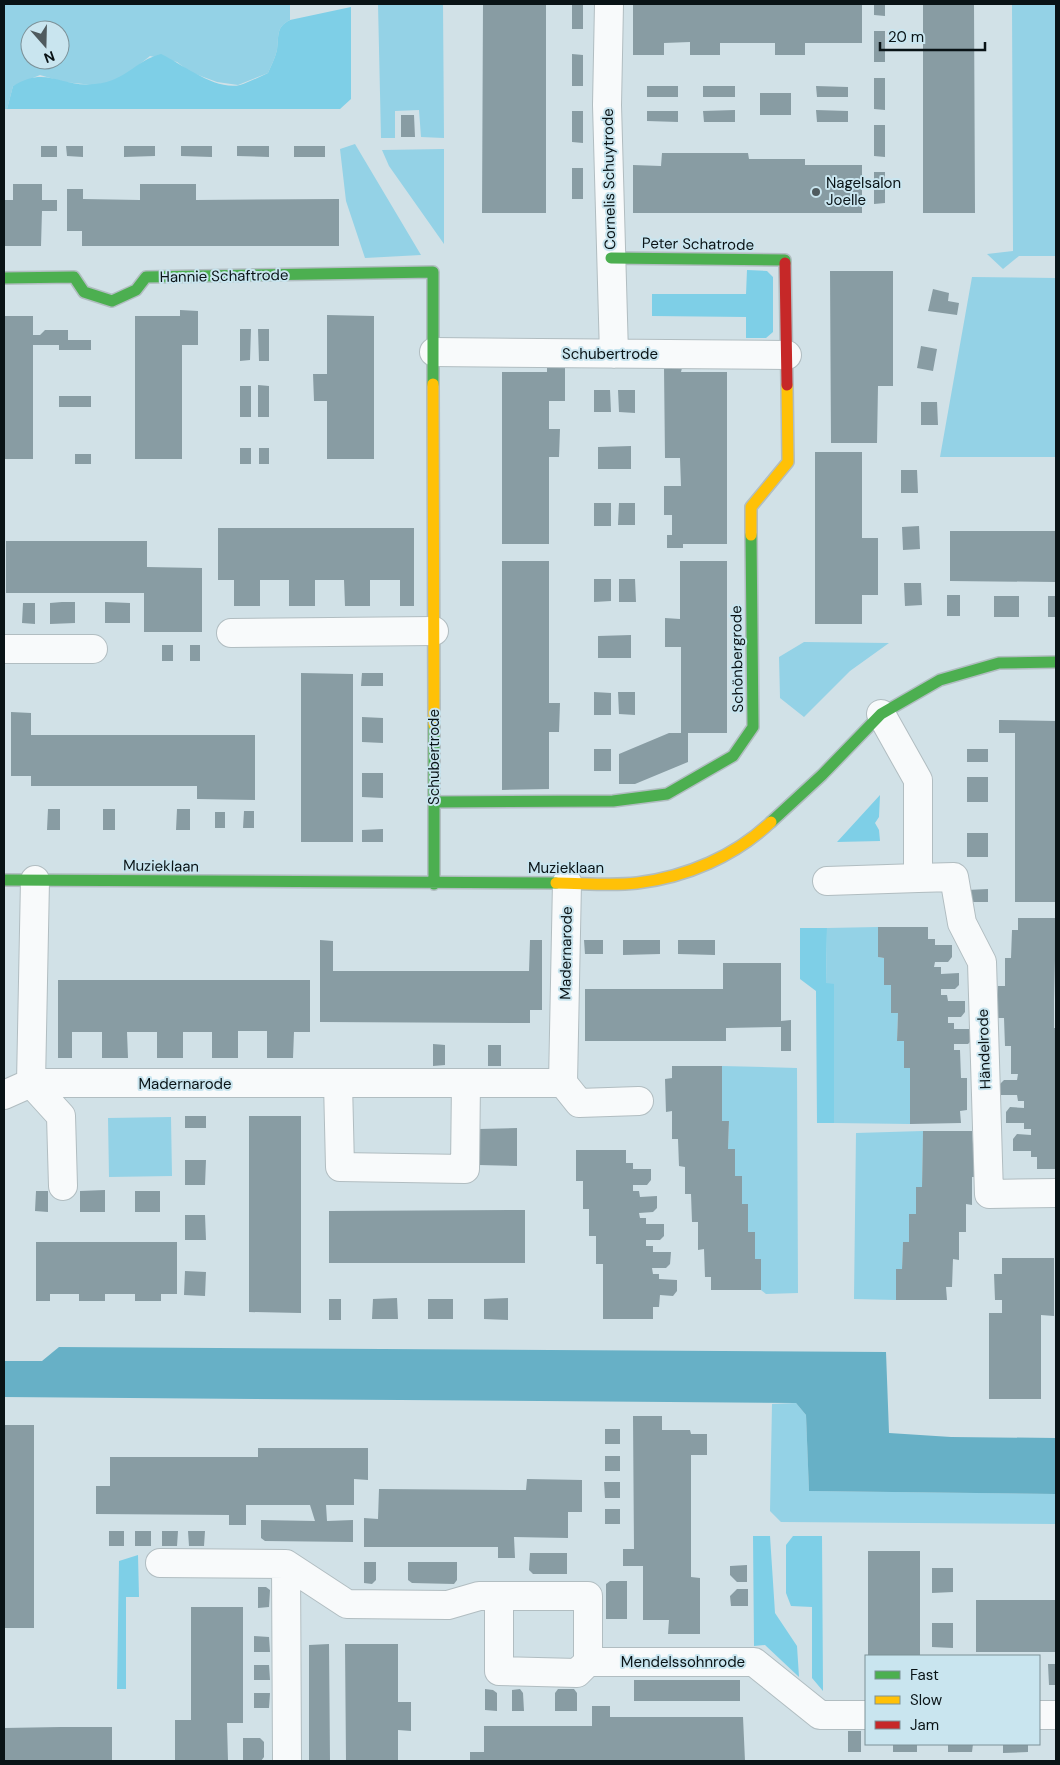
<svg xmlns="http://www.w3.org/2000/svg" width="1060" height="1765" font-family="'DM Sans',sans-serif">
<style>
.green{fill:#94d2e6;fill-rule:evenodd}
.forest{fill:#7ecfe7}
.water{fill:#67b0c6}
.building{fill:#889ca3}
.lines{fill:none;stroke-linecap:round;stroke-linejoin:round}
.street-casing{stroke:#b1bdc1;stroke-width:30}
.fast-casing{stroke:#b1bdc1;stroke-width:14}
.slow-casing{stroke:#b1bdc1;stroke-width:14}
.jam-casing{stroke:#b1bdc1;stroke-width:14}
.street{stroke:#f8fafb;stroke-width:28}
.fast{stroke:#4caf50;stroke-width:11}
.slow{stroke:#ffc107;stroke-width:11}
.jam{stroke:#c62828;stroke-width:11}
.poi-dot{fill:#4f5b5f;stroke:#c9e5ef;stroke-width:2}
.labels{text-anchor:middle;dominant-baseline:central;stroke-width:4;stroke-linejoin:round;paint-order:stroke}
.street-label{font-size:15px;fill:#091316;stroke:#c9e5ef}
.poi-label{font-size:15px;fill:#091316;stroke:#c9e5ef;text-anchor:start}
</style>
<rect width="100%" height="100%" fill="#d1e1e7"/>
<!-- green -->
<path class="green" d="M4,4H290V20C276,27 279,35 277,50C275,58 271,66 268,73L238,85L217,82L190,72L177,62L150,56L125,76L112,82L93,85L64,82L40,75L13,86L7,109H4ZM30,30H60V60H30Z
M378,4H443L444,138L421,137L419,110L395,111V138H381Z
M1012,4H1056V256H1019L1003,269L987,254L1013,251Z
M355,144L421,255L365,258L346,201L340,149Z
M444,149V244L389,166L382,150Z
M972,277L1056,278V457H940Z
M804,642L889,643L850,671L804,717L780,698L779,657Z
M878,927V957L884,958L885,985H891L898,1013L897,1040L904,1041V1068H910V1124L834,1123V984H826L827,928Z
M722,1066L797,1068L798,1293L766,1294L761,1290V1259H755V1232H748V1204H742L735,1176V1149H728L729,1121H722Z
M171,1117L172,1176L109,1177L108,1118Z
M923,1131L922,1187H916V1214H909V1242H903L902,1269H896V1300L854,1299L856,1133Z
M796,1403L806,1415L809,1491L1056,1494V1524L781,1522L770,1511L772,1404Z"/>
<!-- forest -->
<path class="forest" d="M351,7V99L340,109H7L13,86C47,65 60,88 95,84C127,81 134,61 161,54C182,64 216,91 240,85C249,82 259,77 268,73C271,66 275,58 277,50C279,35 276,27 290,20Z
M747,270L767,271L773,277V332L766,338H746V317L652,316V294H746Z
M880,795L879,817L875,823L879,830L880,841L837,842Z
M800,928H827L826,983L834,984V1123H817L816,991L800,979Z
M753,1536H770L775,1613L797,1646L799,1677L765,1645L754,1646Z
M793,1536H822L823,1691L812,1678V1607L791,1606L786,1593V1545Z
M138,1555L139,1597H126V1689H117L119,1561Z"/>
<!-- water -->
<path class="water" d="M59,1347L886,1352L889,1433L951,1437L1056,1438V1494L809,1491L806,1415L796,1403L4,1397V1361H42Z"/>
<!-- building -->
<path class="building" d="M483,4H546V213H482Z
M572,4H583V29H572Z
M633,4H862V43H805V55H775V43H720V55H690V42L664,43V55H633Z
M874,4H885V16L874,15Z
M923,4H974L975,213H923Z
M874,31H885V62H874Z
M572,54L583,55V86H572Z
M874,78H885V110L874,109Z
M647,86H678V97H647Z
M703,86H735V97H703Z
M816,86L848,87V97H817Z
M760,93H791V115H760Z
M735,110V122H704L703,111Z
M816,110L848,111V122H817Z
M572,111H583V143L572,142Z
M647,111H678V122L647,121Z
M401,115H414L415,137H401Z
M874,125H885V157L874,156Z
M41,146H57V157H41Z
M66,146H83V157L67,156Z
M124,146H155V156L124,157Z
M181,146H212V157L181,156Z
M237,146H269V157L237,156Z
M294,146H325V157H294Z
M662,153H748L749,159H805V165H862V213H633V165L661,166Z
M572,168H583V199H572Z
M874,172H885V203L874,204Z
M13,184H42V200H57V211H42L41,246H4V200H13Z
M140,184H196V200L339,199V246H82V231H67V189H83V199L140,200Z
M830,271H893V386H878L877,443H831Z
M933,289L949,293L948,301L959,303L957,315L928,311Z
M180,310L198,311V345H182V459H135V316H180Z
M327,315L374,316V459H327V401H314L313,374H327Z
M4,316H33V335H40L45,330H68V340H91V350H59V345H33V459H4Z
M240,329H251L250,360L240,361Z
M258,329H269V361H259Z
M921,346L937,349L933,371L917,368Z
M547,368H565V401H549V429H560L559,457H549V544H502V372H547Z
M664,368H682L681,372H727V544H683V548H667V535H672V515H664V486H681L680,458H665Z
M258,385L269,386V417H258Z
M240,386H251V417H240Z
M594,390H610L611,412H594Z
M618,390H635V413L619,412Z
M59,396H91V407H59Z
M921,402H937L938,425H921Z
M631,446V469H598V447Z
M240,448H251V464H240Z
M259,448H269V464H259Z
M815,452H862V538H878V595H862V624H815Z
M75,454H91V464H75Z
M901,470H917L918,493H901Z
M594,503H611V526H594Z
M619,503H635V525H618Z
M919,526L920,549L903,550L902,527Z
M218,528H414V606H400V580H370V606H345L344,580H315V606H289V580H260V606H234V580H218Z
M950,531H1056V582L950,581Z
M6,541H147V567L202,568V632H144V593H6Z
M502,561H549V703H560L559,732H549V789L502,790Z
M680,561H727V733H688V762L635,784H619V754L669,733H681V647H665V618L680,619Z
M594,579H611V601L594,602Z
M619,579H635L636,602H619Z
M904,583H921L922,605L905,606Z
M947,595H960V616H947Z
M994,596H1019V617H994Z
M1048,596H1056V617H1048Z
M62,602H75V623L50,624V603Z
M105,602L130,603V623H105Z
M23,603H35V624L22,623Z
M631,635V658H598V636Z
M162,645H173V661H162Z
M190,645H200V661H190Z
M301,673L353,674V842H301Z
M362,673H383V686H361Z
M594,692L611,693V715H594Z
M618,692H635V715L619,714Z
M11,712L31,713V735H255V800L197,799V786H31V776H11Z
M362,717L383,718V743L362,742Z
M999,720L1056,721V902H1015V733H999Z
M594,749H611V771H594Z
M967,749H988V762H967Z
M362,773H383V798L362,797Z
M967,777H988V802H967Z
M48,809H60V830H47Z
M103,809H115V830H103Z
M177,809H190V830H176Z
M244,811H254V828H243Z
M215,812H225V828H215Z
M383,829V842H362V830Z
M967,833H988V857H967Z
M988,889V902H967V890Z
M1018,918H1056L1054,1001V1028H1056V1169H1037V1157H1031V1151H1013V1139L1017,1134L1031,1135V1129H1024V1123H1006V1112L1010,1107L1024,1108V1101H1018L1017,1095H999L1000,1084L1004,1080H1017L1018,1074H1011V1046H1005L1004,1018H998V986H1005V958H1011L1012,930H1018Z
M878,927H928V939H935V945H952V957L948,962H935L934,967H941V974L959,973V985L955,989H941V995H947L948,1001H965V1012L961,1017H948V1023H954V1029H972V1040L968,1044H954V1050H960L961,1078H967V1110L960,1111L961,1123L910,1124V1068H904V1041H897L898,1013H891V985H884V958L878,957Z
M320,940L333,941V971H529L530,940H542V1010H530V1023L320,1022Z
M584,940H603V954H585Z
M623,940H660V954L623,955Z
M678,940H715V955L678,954Z
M723,963H781V1021L791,1020V1051H781V1027L726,1028V1041H585V989H723Z
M58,980H310V1032H294L293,1058H267V1031H238V1058H212V1032H183V1058H157V1032H127L128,1058H102V1032H72V1058H58Z
M433,1044L445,1045V1065L433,1066Z
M488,1045H501V1066H488Z
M672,1066H722V1121H729L728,1149H735V1176H742V1204H748V1232H755V1259H761V1290H711V1277H705L704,1249L698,1250V1222H692L691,1194H685V1167L679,1166L678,1139H672V1111L666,1112L665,1079L672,1078Z
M185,1116H206V1128H185Z
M249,1116H301V1313L249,1312Z
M517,1128V1166L479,1165V1129Z
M923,1131H972L973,1144H979V1177H972V1205L966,1204V1232H959V1260L953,1259L952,1287H946L947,1300H896V1269H902L903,1242H909V1214H916V1187H922Z
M576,1150H626V1163H633V1169H651V1180L647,1185H633V1191H639L640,1197L657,1196V1208L653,1212L639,1213L640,1218H646V1224H664V1236L660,1240H646V1246H653V1252H671L670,1264L666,1268H652L653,1274H659V1279L677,1280V1291L673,1296L660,1295L659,1307H653V1319H603V1264H596V1236H589V1209H583V1181H576Z
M185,1160H206L205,1185H185Z
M105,1190V1212H80V1191Z
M36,1191H48V1212L35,1211Z
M135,1191H160V1212H135Z
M525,1210V1263H329V1211Z
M185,1215H205L206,1240H185Z
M36,1242H177V1294H161V1301H135V1294H105V1301H79V1294H50V1301H36Z
M1002,1258H1054V1316L1041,1315V1399H989V1313H1002V1300H995L994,1274H1002Z
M185,1271L206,1272L205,1296L184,1295Z
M397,1298L398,1319H372L373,1299Z
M508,1298V1320L484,1319V1299Z
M329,1299H341V1320H329Z
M428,1299H453V1319H428Z
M633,1416H662V1430H690L691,1434H707V1455H691V1577L700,1578V1634H668L669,1620H643V1566H623V1549H634Z
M4,1425H34V1628H4Z
M605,1429H620V1444H605Z
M258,1448H368V1480L354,1479V1505H326L327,1521L353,1520V1542L265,1541L261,1538V1520L315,1521L310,1505H246V1525H229V1515L96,1514V1486H110V1457H258Z
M605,1456H620V1471H605Z
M527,1479L582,1480V1512H568V1538L514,1537L515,1558H498V1547H364V1518L378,1519L379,1489L526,1490Z
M604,1482H620V1498H605Z
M605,1509H620V1524H605Z
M109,1531H124V1546H109Z
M135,1531H151V1546H135Z
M162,1531H178L177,1546H162Z
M188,1531H205L204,1546H189Z
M868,1551H920V1656H868Z
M530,1553H567V1574H533L529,1570Z
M364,1562H376V1580L372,1584L364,1583Z
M408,1562H457V1580L454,1584L412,1583L408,1580Z
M747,1565V1582H737L730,1575V1566Z
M932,1568H953V1592L932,1593Z
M610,1581H627V1619H606V1584Z
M258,1587H266L270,1590L269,1607L258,1608Z
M737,1589H748V1606H731L730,1596Z
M976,1600H1056V1652H976Z
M191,1607H243V1723H227L228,1761H175V1720H191Z
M932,1623H953V1648L932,1647Z
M254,1636L269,1637L270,1652H254Z
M329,1644L330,1761H309V1645Z
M345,1644H398V1702H411V1731L398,1730V1761H346Z
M1048,1664H1056V1685H1049Z
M254,1665H269L270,1680H254Z
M634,1680H740V1701H634Z
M485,1689L493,1690L497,1693V1711L485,1710Z
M520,1689L523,1693L524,1711H512V1690Z
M558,1689H574L577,1693V1711H555V1693Z
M254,1693H270L269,1708H254Z
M592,1706H610V1717H743L745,1761H470V1752H484V1726H592Z
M61,1727H112V1761H4V1728Z
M848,1731H861V1752H848Z
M243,1738H260L264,1742V1757L261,1761H243Z
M893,1744H917V1752H893Z
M948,1744H973L972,1752H948Z
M1003,1744H1028V1752L1003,1753Z"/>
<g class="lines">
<defs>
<path id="street" d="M609,4L607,105L614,354
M434,352L787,355
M231,633L434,631
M4,649H93
M881,714L918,780V878L954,877L962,923L982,962L989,1194L1056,1193
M35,880L31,1083L61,1116L63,1186
M827,881L918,878
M567,882L563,1083L579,1103L639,1101
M338,1083L340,1167L465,1169L466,1083
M4,1095L31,1083H563
M160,1563L286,1564L347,1604L448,1605L479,1596H588V1662H754L820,1715H866
M286,1564L287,1761
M499,1596V1671L577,1673L588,1662
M1039,1715H1056"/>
<path id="fast" d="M611,258L785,260V263
M4,278L74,277L84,292L112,301L136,290L146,277L433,272V384
M434,725V884
M434,802L613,801L667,794L733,756L753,727L751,535
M771,822L822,775L881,714L940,680L999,663L1056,662
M4,880L556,883"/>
<path id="slow" d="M433,384L434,725
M751,535V507L788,462L787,385
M556,883C582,883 611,886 637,883C687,877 735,856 771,822"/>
<path id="jam" d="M785,263L787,385"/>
</defs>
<!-- street casing -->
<use href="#street" class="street-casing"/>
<!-- fast casing -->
<use href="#fast" class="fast-casing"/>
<!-- slow casing -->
<use href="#slow" class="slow-casing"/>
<!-- jam casing -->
<use href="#jam" class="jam-casing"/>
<!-- street -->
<use href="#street" class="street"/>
<!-- fast -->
<use href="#fast" class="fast"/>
<!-- slow -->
<use href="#slow" class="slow"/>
<!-- jam -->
<use href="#jam" class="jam"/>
</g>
<!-- markers -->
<circle class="poi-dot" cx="816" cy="192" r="5"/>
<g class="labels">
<!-- street labels -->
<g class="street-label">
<text transform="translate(609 179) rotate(-91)">Cornelis Schuytrode</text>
<text transform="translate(698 244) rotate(1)">Peter Schatrode</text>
<text transform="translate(224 276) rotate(-1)">Hannie Schaftrode</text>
<text x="610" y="354">Schubertrode</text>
<text transform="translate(737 659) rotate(-91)">Schönbergrode</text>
<text transform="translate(434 757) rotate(-90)">Schubertrode</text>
<text transform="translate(161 866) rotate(1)">Muzieklaan</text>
<text x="566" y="868">Muzieklaan</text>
<text transform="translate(566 953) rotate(-89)">Madernarode</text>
<text transform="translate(984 1049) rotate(-92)">Händelrode</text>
<text x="185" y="1084">Madernarode</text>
<text x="683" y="1662">Mendelssohnrode</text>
</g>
<!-- poi labels -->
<g class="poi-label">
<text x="826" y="183">Nagelsalon<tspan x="826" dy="17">Joelle</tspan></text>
</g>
</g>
<!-- border -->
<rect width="1060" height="1765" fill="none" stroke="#091316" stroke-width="10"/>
<!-- legend -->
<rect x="865" y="1655" width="175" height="90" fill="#c9e5ef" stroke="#7c9198"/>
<rect x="875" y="1671" width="25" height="8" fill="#4caf50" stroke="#7c9198"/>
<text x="910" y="1680" font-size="15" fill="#091316">Fast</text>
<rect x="875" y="1696" width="25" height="8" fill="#ffc107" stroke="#7c9198"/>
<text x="910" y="1705" font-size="15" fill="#091316">Slow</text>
<rect x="875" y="1721" width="25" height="8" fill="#c62828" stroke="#7c9198"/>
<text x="910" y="1730" font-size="15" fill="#091316">Jam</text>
<!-- north arrow -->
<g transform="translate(45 45) rotate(160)"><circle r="24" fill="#c9e5ef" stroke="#7c9198"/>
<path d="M0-4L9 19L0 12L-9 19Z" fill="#4f5b5f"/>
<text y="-8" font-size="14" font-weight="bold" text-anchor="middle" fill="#091316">N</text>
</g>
<!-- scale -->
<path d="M880 42v8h105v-8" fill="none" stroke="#091316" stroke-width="2.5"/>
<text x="888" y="42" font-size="15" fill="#091316" stroke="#c9e5ef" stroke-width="4" paint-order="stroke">20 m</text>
</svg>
